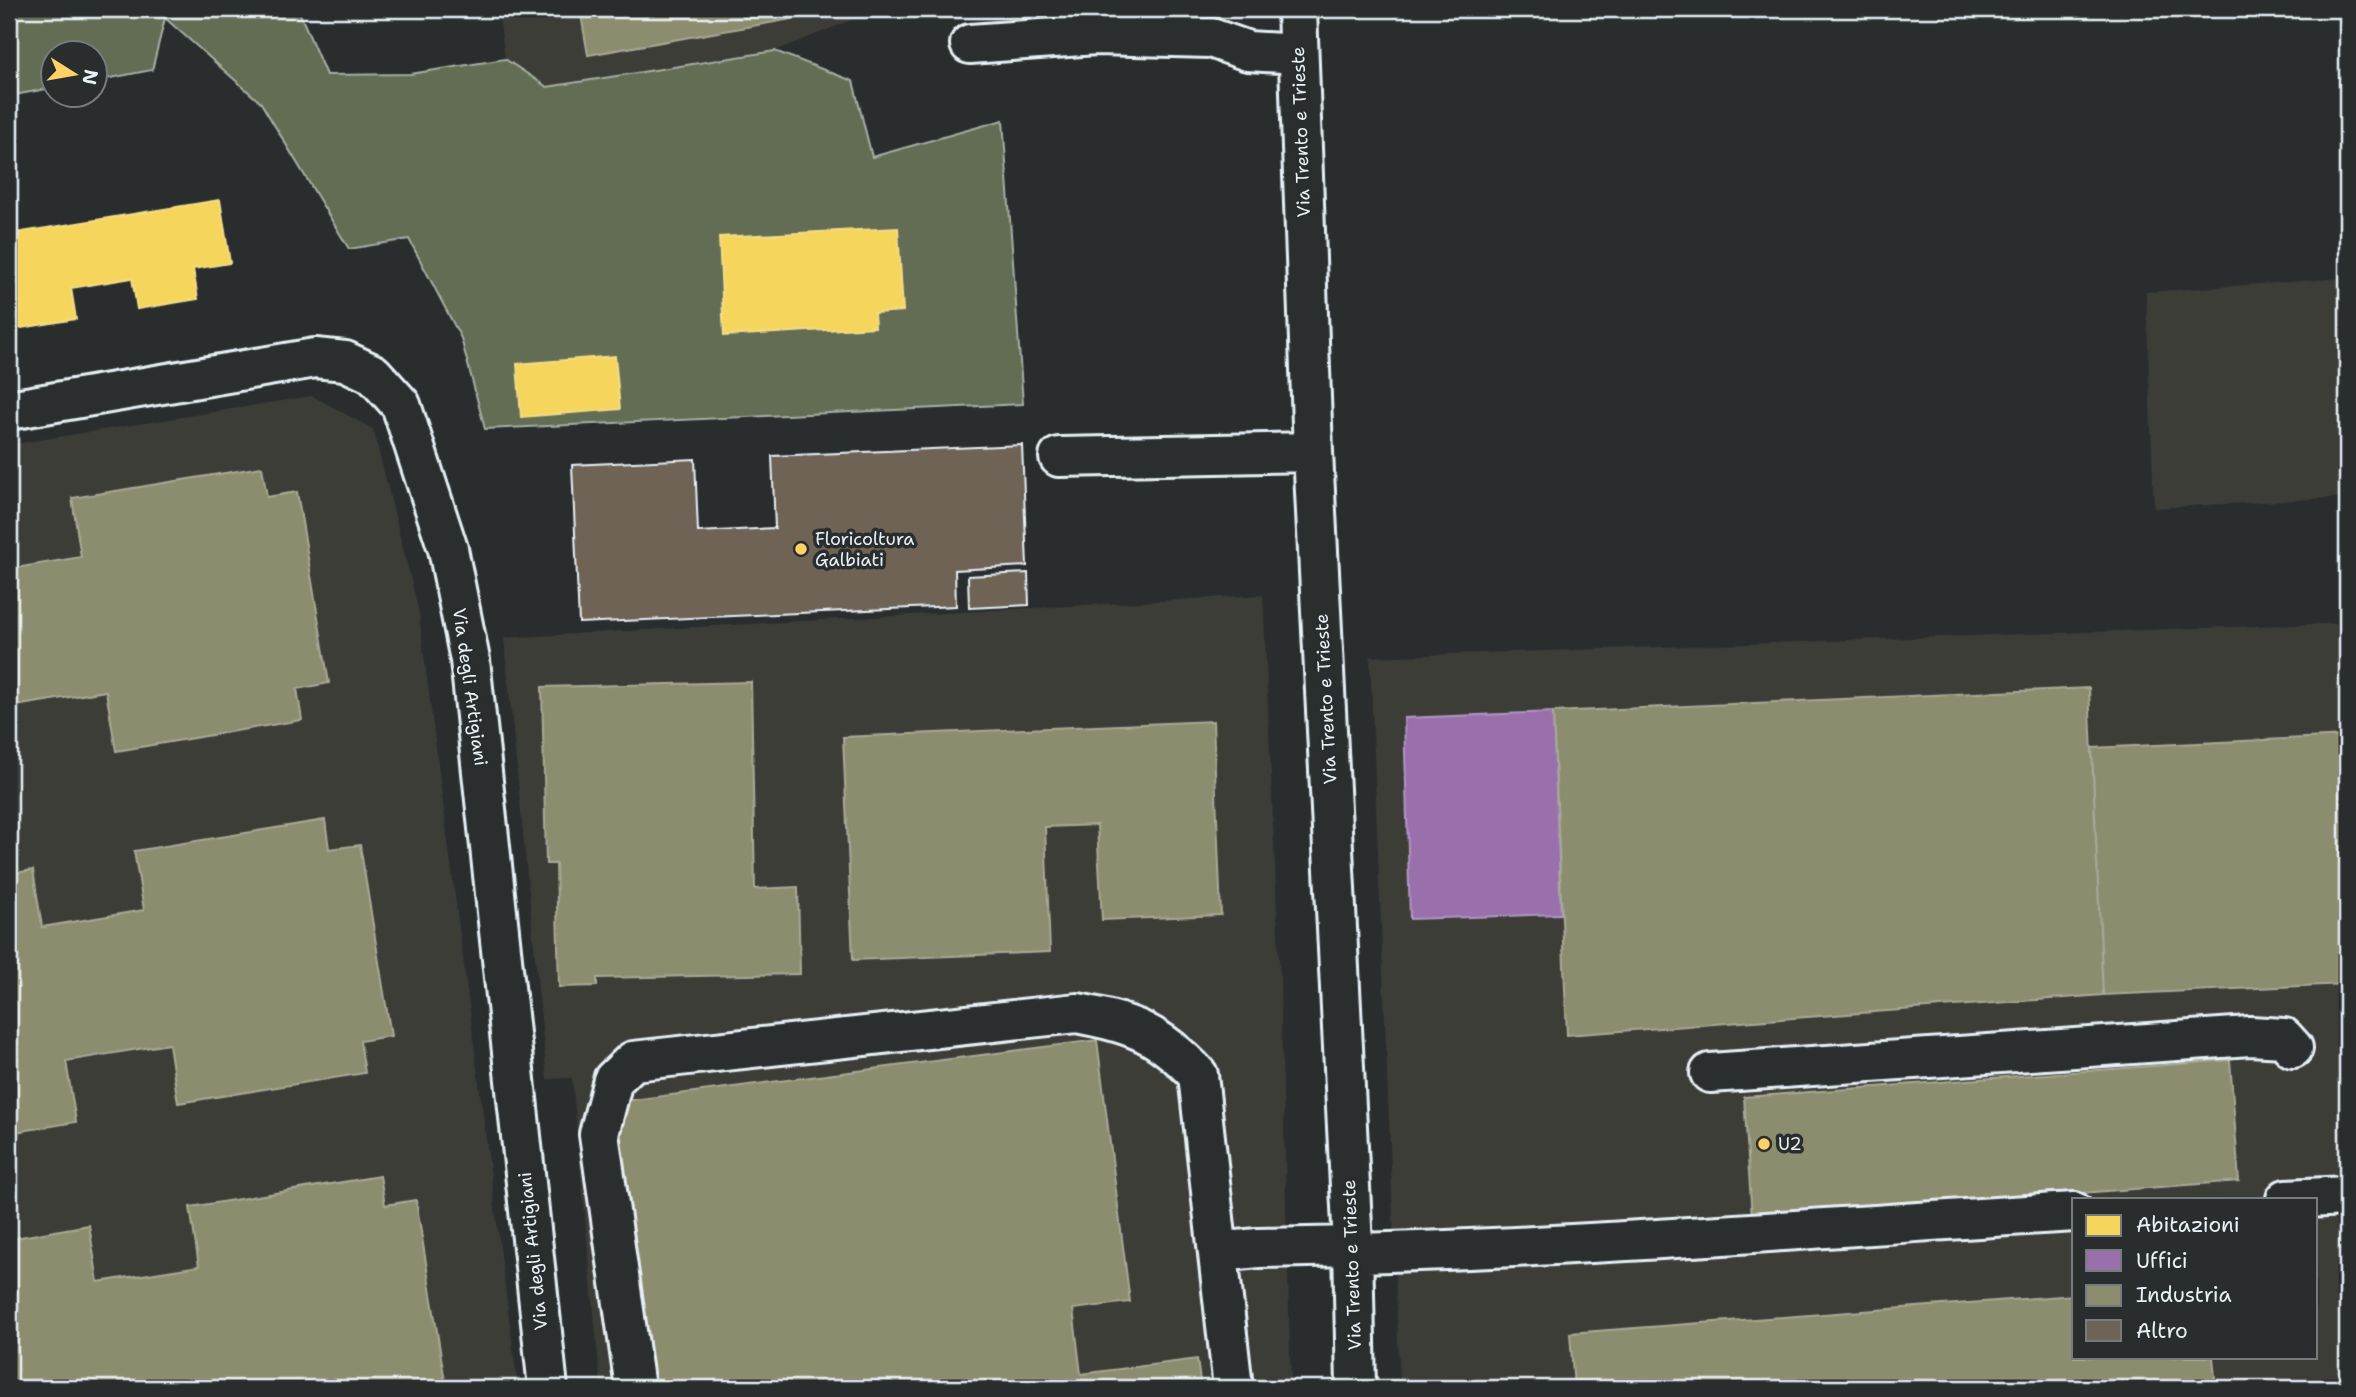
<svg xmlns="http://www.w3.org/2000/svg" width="2356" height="1397" font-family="'Shantell Sans',sans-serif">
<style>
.built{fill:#3e3d39;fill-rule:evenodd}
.green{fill:#646d53;stroke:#a6afa6;stroke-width:2}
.homes{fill:#f6d55c;stroke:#f2dd8b;stroke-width:2}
.offices{fill:#9970ab;stroke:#b197c2;stroke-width:2}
.industry{fill:#8c8c6e;stroke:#a8aa97;stroke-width:2}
.building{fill:#6e6354;stroke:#e8f1f8;stroke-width:2}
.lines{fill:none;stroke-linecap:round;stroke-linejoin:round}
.minor-casing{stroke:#e8f1f8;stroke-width:44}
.minor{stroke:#2a2d2e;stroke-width:38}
.poi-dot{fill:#ffd166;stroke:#2a2d2e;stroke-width:2.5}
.labels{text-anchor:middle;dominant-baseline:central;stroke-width:7;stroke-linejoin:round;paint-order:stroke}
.street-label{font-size:18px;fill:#e8f1f8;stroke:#2a2d2e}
.poi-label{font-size:18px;fill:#e8f1f8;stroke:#2a2d2e;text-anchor:start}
</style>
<rect width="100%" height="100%" fill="#2a2d2e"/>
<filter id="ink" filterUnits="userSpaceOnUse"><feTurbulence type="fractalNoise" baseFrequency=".0143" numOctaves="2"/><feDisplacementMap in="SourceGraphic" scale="14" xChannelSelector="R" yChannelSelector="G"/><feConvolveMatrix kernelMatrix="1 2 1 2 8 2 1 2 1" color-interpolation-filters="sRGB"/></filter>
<g filter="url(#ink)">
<!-- built -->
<path class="built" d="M498,9H878L775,51L547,87L505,59Z
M2347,278V497L2154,508L2146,292Z
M312,396L373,429L418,608L518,1388H9V445Z
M1263,595L1280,981L1291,1388H601L572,1078L547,1079L504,638Z
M2347,623V1388H1400L1370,657ZM2074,1199H2316V1357H2074Z"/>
<!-- green -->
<path class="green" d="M9,9H298L326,75L410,74L505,59L547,87L775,51L853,81L872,157L1003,120L1023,404L485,429L461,338L409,239L349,249L261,103L165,18L152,70L95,81L94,52H52V88L9,96Z"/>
<!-- homes -->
<path class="homes" d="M220,200L230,263L193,269L198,299L137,309L132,278L71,288L76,319L9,330V234Z
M898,228L903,311L874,313L875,327L724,336L719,237Z
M615,356L620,409L521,417L517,364Z"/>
<!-- offices -->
<path class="offices" d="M1553,712L1561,914L1410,919L1404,718Z"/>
<!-- industry -->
<path class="industry" d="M580,9H865L815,17L814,15L588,55Z
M262,467L267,497L297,492L329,683L297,689L302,720L116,751L106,691L9,707V569L81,557L72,498Z
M751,682L755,889L798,887L800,974L597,978V986L559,987L556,864H546L542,687Z
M2089,688L2103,995L1567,1035L1553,712Z
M1213,721L1221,915L1102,920L1097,825L1045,827L1050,952L853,960L843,737Z
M2347,736V984L2103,995L2092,748Z
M325,820L329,849L360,845L391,1036L360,1041L365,1073L178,1103L169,1044L66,1061L76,1122L9,1133V874L33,870L42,927L144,910L134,851Z
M1097,1040L1130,1302L1073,1309L1081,1374L1197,1359L1201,1388H652L616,1102Z
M2230,1060L2239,1181L1752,1218L1744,1097Z
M380,1176L385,1205L416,1200L446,1388H9V1239L89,1225L98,1282L199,1266L190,1207Z
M2074,1295V1357H2213L2216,1388H1574L1570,1333Z"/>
<!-- building -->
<path class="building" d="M1473,9H1512V11L1473,13Z
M2014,9H2093L2014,13Z
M1022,445L1027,566L955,570L956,606L579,623L572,465L695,459L698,532L775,528L772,456Z
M1028,573L1029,605L969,608L968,576Z"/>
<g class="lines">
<defs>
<path id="minor" d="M1297,9L1313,452L1353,1246L1356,1388
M970,44L1096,35L1211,38L1248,51L1298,54
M9,410L315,358L345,361L373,374L401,405L448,549L470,660L548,1388
M1059,457L1313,452
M1710,1073L2250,1036L2284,1038L2293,1048
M2286,1199L2347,1196
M1218,1252L1258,1248L1353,1246
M1354,1253C1594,1247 1834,1226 2074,1212
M635,1388L599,1134L613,1080L633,1061L1077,1013C1132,1023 1159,1033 1198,1075L1233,1388"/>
</defs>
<!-- minor casing -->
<use href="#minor" class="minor-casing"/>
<!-- minor -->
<use href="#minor" class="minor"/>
</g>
</g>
<!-- markers -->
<g class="poi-dot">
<circle cx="801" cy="549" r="7"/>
<circle cx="1764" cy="1144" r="7"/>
</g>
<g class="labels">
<!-- street labels -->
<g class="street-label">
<text transform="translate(1301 132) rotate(-92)">Via Trento e Trieste</text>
<text transform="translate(470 687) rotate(82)">Via degli Artigiani</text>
<text transform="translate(1326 699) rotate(-93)">Via Trento e Trieste</text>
<text transform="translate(533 1251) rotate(-96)">Via degli Artigiani</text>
<text transform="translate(1352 1265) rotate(-92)">Via Trento e Trieste</text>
</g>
<!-- poi labels -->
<g class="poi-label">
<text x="815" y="539">Floricoltura<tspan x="815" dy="21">Galbiati</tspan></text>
<text x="1778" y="1144">U2</text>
</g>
</g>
<!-- margin -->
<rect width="2356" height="1397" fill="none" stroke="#2a2d2e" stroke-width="35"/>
<rect x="18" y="18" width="2321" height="1362" fill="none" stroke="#e8f1f8" stroke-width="2.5" filter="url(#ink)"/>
<!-- legend -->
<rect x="2072" y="1198" width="245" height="161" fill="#2a2d2e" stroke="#767b7f" stroke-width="2"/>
<rect x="2086" y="1215" width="35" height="21" fill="#f6d55c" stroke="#767b7f" stroke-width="2"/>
<text x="2136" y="1232" font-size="21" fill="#e8f1f8">Abitazioni</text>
<rect x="2086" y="1250" width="35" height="21" fill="#9970ab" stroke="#767b7f" stroke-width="2"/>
<text x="2136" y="1268" font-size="21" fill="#e8f1f8">Uffici</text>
<rect x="2086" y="1285" width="35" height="21" fill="#8c8c6e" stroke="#767b7f" stroke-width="2"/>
<text x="2136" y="1302" font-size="21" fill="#e8f1f8">Industria</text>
<rect x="2086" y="1320" width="35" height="21" fill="#6e6354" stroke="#767b7f" stroke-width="2"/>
<text x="2136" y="1338" font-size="21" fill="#e8f1f8">Altro</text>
<!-- north arrow -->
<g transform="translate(74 74) rotate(101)"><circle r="33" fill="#2a2d2e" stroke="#767b7f" stroke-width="2"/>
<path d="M0-5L12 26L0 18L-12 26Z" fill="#ffd166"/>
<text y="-10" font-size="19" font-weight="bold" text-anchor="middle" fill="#e8f1f8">N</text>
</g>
</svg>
